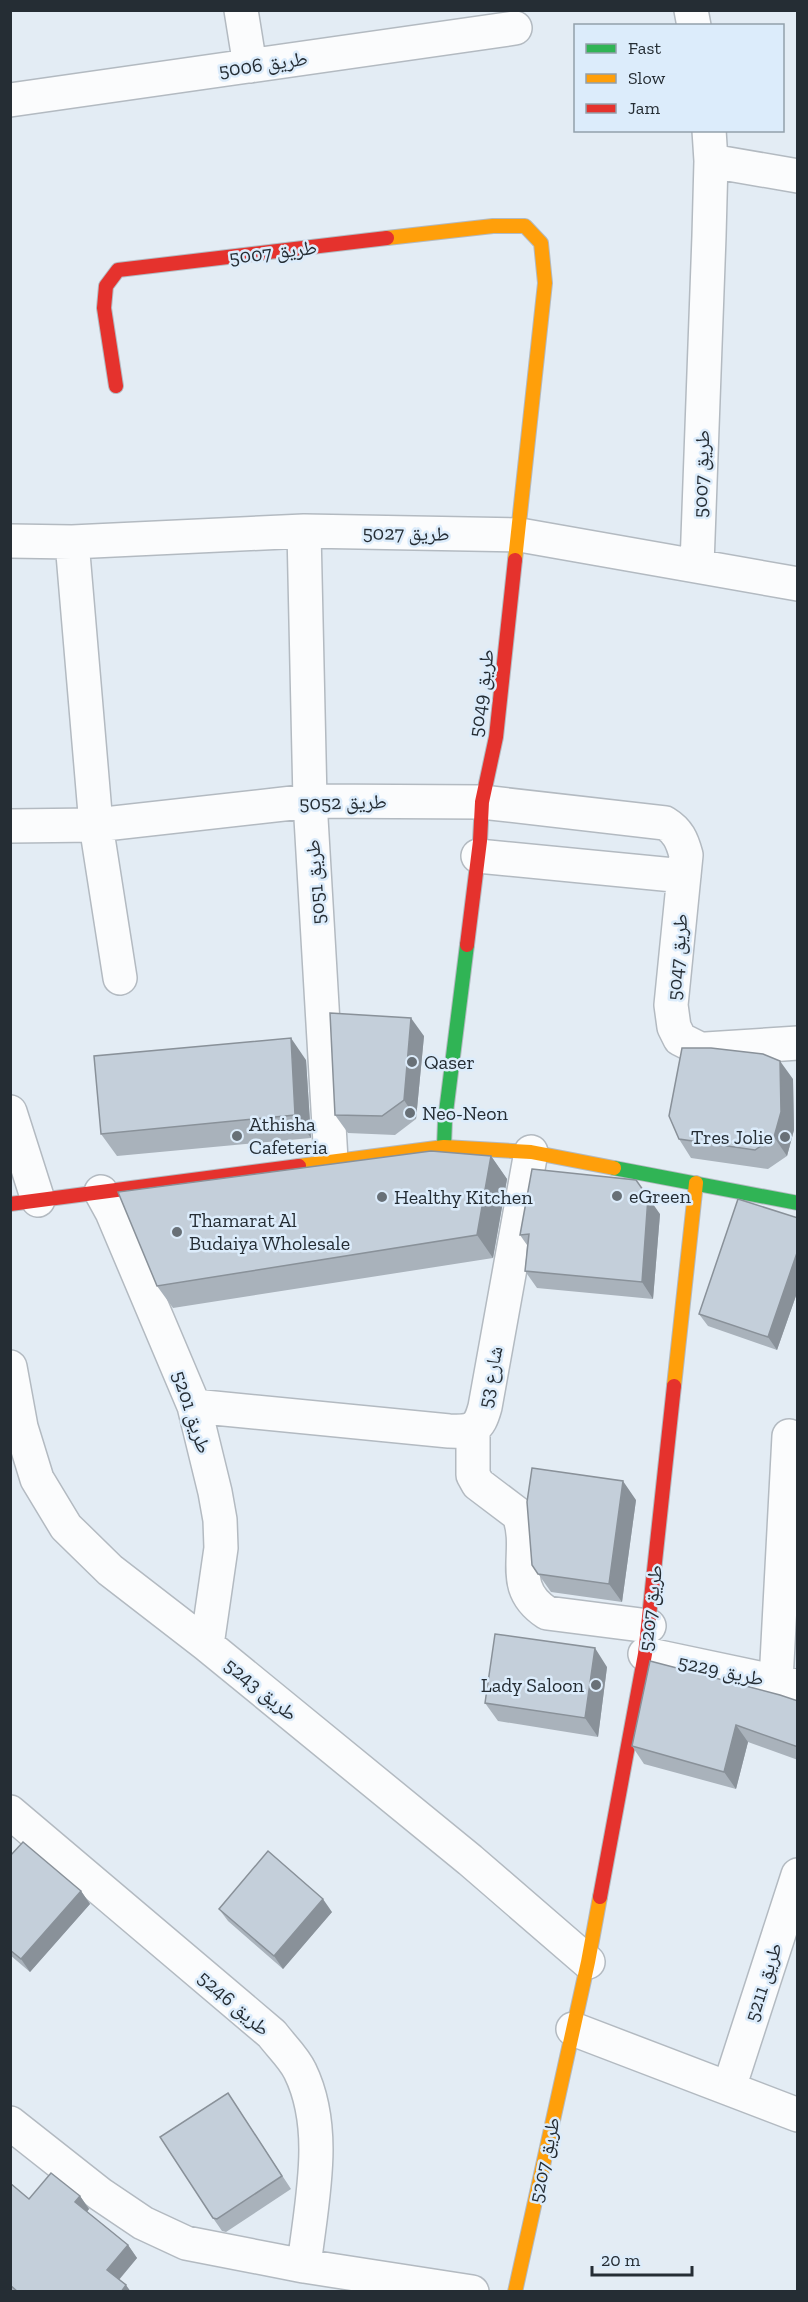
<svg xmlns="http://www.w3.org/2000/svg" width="808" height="2302" font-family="'Zilla Slab','Noto Naskh Arabic',serif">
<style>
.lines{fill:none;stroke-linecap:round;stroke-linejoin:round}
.street-casing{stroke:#b3bac1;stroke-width:36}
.fast-casing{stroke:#b3bac1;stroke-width:16}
.slow-casing{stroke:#b3bac1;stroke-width:16}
.jam-casing{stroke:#b3bac1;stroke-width:16}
.street{stroke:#fbfcfd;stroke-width:33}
.fast{stroke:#30b455;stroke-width:14}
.slow{stroke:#ff9f0a;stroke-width:14}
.jam{stroke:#e5322d;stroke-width:14}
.wall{fill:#a9b2bb}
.shaded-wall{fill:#899199}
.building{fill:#c4cfda;stroke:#899199;stroke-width:1.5}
.poi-dot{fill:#687077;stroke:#dcecfb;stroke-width:2}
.labels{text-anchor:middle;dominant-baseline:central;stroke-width:5;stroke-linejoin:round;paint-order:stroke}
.street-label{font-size:20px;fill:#252d34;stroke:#dcecfb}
.poi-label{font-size:20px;fill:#252d34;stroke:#dcecfb;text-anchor:start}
</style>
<rect width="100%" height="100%" fill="#e3ecf4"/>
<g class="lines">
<defs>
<path id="street" d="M241,10L250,66
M691,10L694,26
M10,100L515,28
M711,161L798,176
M304,531L310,801L331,1160
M10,541L72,542L304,531L520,535L798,584
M72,542L96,825L120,978
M697,565L709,236L711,161L709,130
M10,826L96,825L310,801L482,802L665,823C678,831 682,840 686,855L671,1005L674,1027L680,1039L698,1048L706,1049L798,1043
M478,856L684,876
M10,1112L38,1200
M101,1192L112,1212L194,1406L215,1492L220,1520L221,1548L207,1645
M10,1367L21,1427L37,1479L66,1527L110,1570L207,1645L470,1860L588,1962
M194,1406L449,1431C473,1432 479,1429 485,1407L531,1152
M473,1428V1475L478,1484L519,1515C533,1554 506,1586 547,1613L649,1626
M645,1654L796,1686
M776,1681L789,1436
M10,1812L272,2034C281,2046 294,2058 300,2071C329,2130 311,2203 304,2266
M573,2029L798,2115
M729,2088L798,1875
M10,2123L100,2194L143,2223L186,2243L304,2266L472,2292"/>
<path id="fast" d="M444,1147L445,1120L467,945
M614,1168L798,1203"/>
<path id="slow" d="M387,238L493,226H525L541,243L545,283L515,560
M299,1166L444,1147L531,1152L614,1168
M674,1386L696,1183
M515,2292L588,1962L600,1897"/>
<path id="jam" d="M116,386L104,308L106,286L118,270L387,238
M467,945L480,841L482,802L496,737L515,560
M10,1204L299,1166
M600,1897L645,1654L674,1386"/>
</defs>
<!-- street casing -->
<use href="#street" class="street-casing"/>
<!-- fast casing -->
<use href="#fast" class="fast-casing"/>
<!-- slow casing -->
<use href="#slow" class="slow-casing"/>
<!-- jam casing -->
<use href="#jam" class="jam-casing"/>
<!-- street -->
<use href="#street" class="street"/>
<!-- fast -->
<use href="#fast" class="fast"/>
<!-- slow -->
<use href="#slow" class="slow"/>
<!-- jam -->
<use href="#jam" class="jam"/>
</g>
<!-- wall -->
<path class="wall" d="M424,1036L416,1119L395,1135L348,1133L335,1115Z
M306,1060L311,1138L117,1156L101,1134Z
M793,1079L794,1130L787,1156L768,1169L691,1158L679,1139Z
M491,1156L507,1179L493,1258L173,1308L157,1286Z
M660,1214L653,1299L537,1288L525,1271L527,1245L520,1235Z
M798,1218V1290L777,1350L708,1326L699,1314Z
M636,1500L622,1602L551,1592L532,1565Z
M607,1667L598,1737L498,1721L485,1703Z
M798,1701V1760L748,1742L736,1789L644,1764L632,1746Z
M10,1856L81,1891L90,1904L30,1972L10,1955Z
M219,1909L332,1912L283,1969L228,1921Z
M228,2093L291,2189L226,2232L222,2231L213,2218Z
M10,2183L29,2199L80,2196L89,2209L87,2212L128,2245L137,2258L119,2280L131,2292H12L10,2290Z"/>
<!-- shaded-wall -->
<path class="shaded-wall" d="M411,1018L424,1036L416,1119L404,1100Z
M291,1038L306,1060L311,1138L295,1115Z
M780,1061L793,1079L794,1130L787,1156L774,1137Z
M491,1156L507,1179L493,1258L477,1235Z
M648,1197L660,1214L653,1299L642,1282Z
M798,1250V1290L777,1350L768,1337Z
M623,1481L636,1500L622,1602L609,1584Z
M595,1648L607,1667L598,1737L585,1718Z
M736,1725L748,1742L736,1789L724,1772Z
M81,1891L90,1904L30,1972L21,1959Z
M323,1899L332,1912L283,1969L274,1956Z
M80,2196L89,2209L84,2215L75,2202Z
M128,2245L137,2258L116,2283L107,2270Z
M126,2285L131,2292H121Z"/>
<!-- building -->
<path class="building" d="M330,1013L411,1018L404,1100L382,1116L335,1115Z
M291,1038L295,1115L101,1134L94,1056Z
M682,1048H711L763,1054L780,1061L781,1112L774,1137L755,1150L679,1139L669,1116Z
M431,1151L491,1156L477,1235L157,1286L118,1192Z
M532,1169L636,1180L648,1197L642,1282L525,1271L529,1234L520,1235Z
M738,1199L798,1218V1250L768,1337L699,1314Z
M532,1468L623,1481L609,1584L538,1574L532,1565L527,1502Z
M495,1634L595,1648L585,1718L485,1703Z
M650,1661L780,1695L798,1701V1747L736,1725L724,1772L632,1746Z
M23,1842L81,1891L21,1959L10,1950V1856Z
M268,1851L323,1899L274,1956L219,1909Z
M228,2093L282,2176L217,2219L213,2218L160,2137Z
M51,2173L80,2196L75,2202L128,2245L107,2270L126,2285L121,2292H18L10,2285V2183L29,2199Z"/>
<!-- markers -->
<g class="poi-dot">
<circle cx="412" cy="1062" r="6"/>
<circle cx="410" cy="1113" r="6"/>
<circle cx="237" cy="1136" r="6"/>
<circle cx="785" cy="1137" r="6"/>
<circle cx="617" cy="1196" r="6"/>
<circle cx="382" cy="1197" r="6"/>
<circle cx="177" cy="1232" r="6"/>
<circle cx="596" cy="1685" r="6"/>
</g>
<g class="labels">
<!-- street labels -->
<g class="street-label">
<text transform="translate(263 64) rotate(-8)">طريق 5006</text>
<text transform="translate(273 252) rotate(-7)">طريق 5007</text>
<text transform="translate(701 474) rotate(-88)">طريق 5007</text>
<text transform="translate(406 533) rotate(1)">طريق 5027</text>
<text transform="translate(481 693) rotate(-82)">طريق 5049</text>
<text transform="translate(343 802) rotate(-1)">طريق 5052</text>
<text transform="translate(315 882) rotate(-94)">طريق 5051</text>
<text transform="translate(677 957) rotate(-85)">طريق 5047</text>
<text transform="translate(490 1377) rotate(-79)">شارع 53</text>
<text transform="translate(192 1412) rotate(72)">طريق 5201</text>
<text transform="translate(650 1608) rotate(-83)">طريق 5207</text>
<text transform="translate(721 1670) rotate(12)">طريق 5229</text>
<text transform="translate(261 1689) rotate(39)">طريق 5243</text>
<text transform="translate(763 1982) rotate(-72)">طريق 5211</text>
<text transform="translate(234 2003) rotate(41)">طريق 5246</text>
<text transform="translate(544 2160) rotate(-78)">طريق 5207</text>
</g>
<!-- poi labels -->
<g class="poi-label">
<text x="424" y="1062">Qaser</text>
<text x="422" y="1113">Neo-Neon</text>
<text x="249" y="1124">Athisha<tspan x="249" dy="23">Cafeteria</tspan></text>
<text x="773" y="1137" text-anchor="end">Tres Jolie</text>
<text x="629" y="1196">eGreen</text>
<text x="394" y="1197">Healthy Kitchen</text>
<text x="189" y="1220">Thamarat Al<tspan x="189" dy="23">Budaiya Wholesale</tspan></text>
<text x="584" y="1685" text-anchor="end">Lady Saloon</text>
</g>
</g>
<!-- border -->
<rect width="808" height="2302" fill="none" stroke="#252d34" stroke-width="24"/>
<!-- legend -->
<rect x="574" y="24" width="210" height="108" fill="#dcecfb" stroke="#93a0ab" stroke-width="1.5"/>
<rect x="586" y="44" width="30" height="9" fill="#30b455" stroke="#93a0ab" stroke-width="1.5"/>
<text x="628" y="54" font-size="18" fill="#252d34">Fast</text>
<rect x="586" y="74" width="30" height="9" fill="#ff9f0a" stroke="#93a0ab" stroke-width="1.5"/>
<text x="628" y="84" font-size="18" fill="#252d34">Slow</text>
<rect x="586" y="104" width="30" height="9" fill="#e5322d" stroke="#93a0ab" stroke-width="1.5"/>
<text x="628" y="114" font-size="18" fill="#252d34">Jam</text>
<!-- scale -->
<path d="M592 2266v9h100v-9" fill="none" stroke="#252d34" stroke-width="3"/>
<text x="601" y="2266" font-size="18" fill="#252d34" stroke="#dcecfb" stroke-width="4.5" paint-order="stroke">20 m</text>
</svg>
